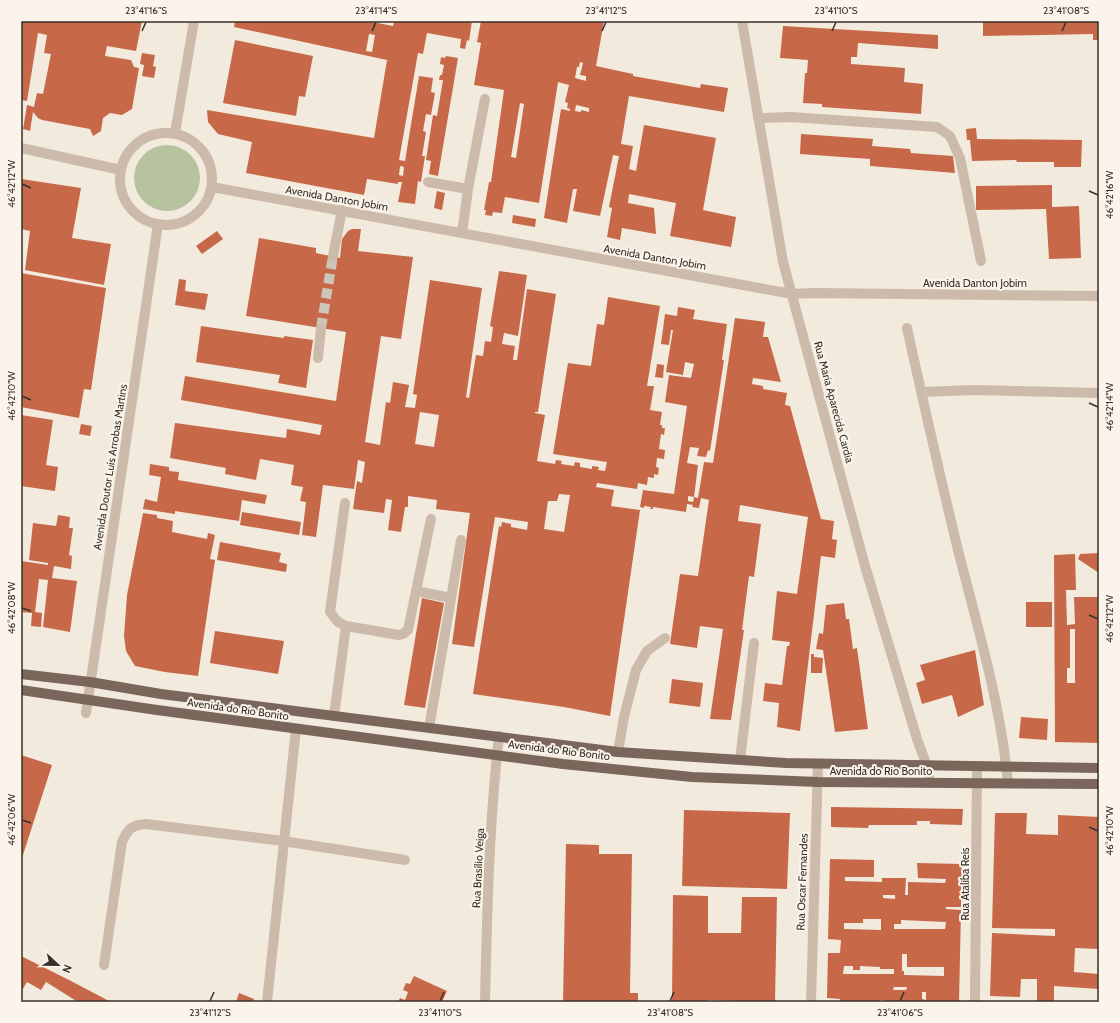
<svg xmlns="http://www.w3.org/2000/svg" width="1120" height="1023" font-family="Cabin,sans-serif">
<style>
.green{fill:#b6c39e}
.building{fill:#c76948;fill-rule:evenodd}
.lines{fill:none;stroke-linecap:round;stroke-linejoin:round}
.minor-tunnel{stroke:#cec5ba;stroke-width:10;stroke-dasharray:10 5;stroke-linecap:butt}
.minor{stroke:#ccbaaa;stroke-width:10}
.major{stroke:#7b665b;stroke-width:10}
.ticks{fill:none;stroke:#392f2a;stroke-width:1.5}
.labels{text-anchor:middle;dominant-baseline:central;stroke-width:4;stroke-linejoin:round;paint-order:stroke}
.street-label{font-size:11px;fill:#392f2a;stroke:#faf4eb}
.neatline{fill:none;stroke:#392f2a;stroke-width:1.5}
.ticks-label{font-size:10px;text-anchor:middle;fill:#392f2a}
</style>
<rect width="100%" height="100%" fill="#f3eade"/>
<!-- green -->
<path class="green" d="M134 178a33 33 0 1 1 66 0a33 33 0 1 1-66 0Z"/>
<!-- building -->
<path class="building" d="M21,21H142L136,51L107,46L105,56L131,60L134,67L139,68L132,109L122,115L110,113L103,118L101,131L93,136L90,129L42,120L38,118L33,112L30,131L23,129L27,105L34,107L37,93L43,94L51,54L44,53L47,35L38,33L27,101L21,100Z
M235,21H367L393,26L394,21H472L469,41L467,40L465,49L460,48L461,39L427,33L423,54L418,53L399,160L405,161L419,76L433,78L431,92L435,93L431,115L426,114L423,131L426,132L422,156H425L421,182L418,181L415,204L398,202L402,182H398V184L367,179L364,195L246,173L252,142L218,134L208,122L207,110L374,138L387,60L234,27ZM369,34L375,35L372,52L366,51ZM400,166L404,167L403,176L399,175Z
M481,21H604L596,66L633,74V76L700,88L701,84L728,88L724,112L629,96L621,144L633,146L629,169L636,171L644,125L716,138L703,210L736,217L731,247L670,236L676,203L629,194L628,203L654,208L656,234L622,228L620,240L607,237L612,208L609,207L619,156L613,155L600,216L573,211L577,189H573L567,223L544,218L561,109L570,111V109L567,108L568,103L565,102L569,85L558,82L539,203L505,197L502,213L493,212L492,216L485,215L486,210H484L489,182H491L504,90L474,85L481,43L477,42ZM580,62L583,63L580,75L586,76V81L575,78L577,67H579ZM520,103L524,104L516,158L511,157ZM576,105L589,108V112L581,110V112L575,111Z
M983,21H1099V40H1093V34L983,36Z
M783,26L938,35V49L858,43L857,57H851V64L905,68L904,82L923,84L921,114L822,107V104L803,103L805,73H807L808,60L780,58Z
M235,40L313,56L305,97L299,96L296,116L223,103Z
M142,53L155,55L153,66L156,67L154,78L142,76L144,65L140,64Z
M446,56L458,58L438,176L429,174L431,161L426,160L433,115L437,116L443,80H439L440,75H442L444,65L440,64L441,57L445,58Z
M976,128L977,139L1082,140L1081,167H1054V162H1017L1016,160L972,161L970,140H967L966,129Z
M801,134L873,139L872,146L910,149L911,153L953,156L955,173L870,166V159L800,154Z
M21,179L81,188L72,238L111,244L104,285L25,270L30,231L21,229Z
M1052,185V207L1079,206L1081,258L1049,259L1046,209L976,210V186Z
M437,191L445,193L442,210L434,208Z
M513,215L536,219L535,227L512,223Z
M352,229H361L358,251L413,257L401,339L381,336L365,442L380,445L386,402L390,403L393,382L409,385L405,407L415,408L417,395L413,394L430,280L482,288L466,397L469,398L476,355L483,356L485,341L491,342L493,327L490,326L499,271L527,275L518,336L504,333L502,344L515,346L513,360H517L527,289L556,294L538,412H535V413L545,415L537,461L555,464L556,460L562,461L561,464L574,466L575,462L580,463V467L592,469V466L599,467L598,470L605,471L607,462L553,454L568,363L591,366L597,324L604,325L608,297L660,306L647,386H654L650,410L662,412L660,425H662V428H665L664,435L661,434L659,449L665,450L664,459L657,458L656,467L659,468L658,475L654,474V478L648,477L647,485L638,483L637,489L597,483L596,487L614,490L611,506L640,510L610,716L564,707L473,694L499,526L501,527L502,522L511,524V527L527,530L528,522L495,517L474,647L452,644L470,513L436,509L437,500L408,496V507H405L401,532L388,530L392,500L386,499L384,513L353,509L357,481L362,483L365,462L358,460L354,489L323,485L316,537L302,535L306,502L300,501L303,487L291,485L294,465L260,459L256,480L225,474L226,468L170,458L175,423L286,438L287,429L320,435L322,425L181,400L185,376L336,401L346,332L246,316L259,238L316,248V253L340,258L342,239L348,231ZM420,412L439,415L434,447L415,444ZM559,494L570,495L564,532L544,529L548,501H557Z
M217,231L223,239L202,254L196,246Z
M21,273L106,288L91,390L84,389L79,418L21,407Z
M179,279L186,280L185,291L208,294L205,310L175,305Z
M678,307L695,310L693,319L727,324L722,360H724L710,451L708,450L706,457L697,456L699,448L690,447L687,463L698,465L694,497L688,496V501L693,502L694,497L698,498L704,462L713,463L735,318L765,322L763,337H768L781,382L753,378L752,384L763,386V389L787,393L785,405L790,406L821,519L834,521L832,539L837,540L835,558L821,556L800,731L777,727L779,703L763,701L765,683L782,685L787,646H789L790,642L772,640L777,591L797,594L808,517L740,505L738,521L761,524L754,577L749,576L742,630H744L731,720L710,719L723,629L700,626L697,648L670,644L680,574L698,576L709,500L701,498L699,508L692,507L693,505L687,504L686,512L653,507V509H650L651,507L644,506V508L640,507L643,490L674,494L687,406L665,402L669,375L691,378L694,364L685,362L683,375L666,372L673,330H671L669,345L661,344L665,314L677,316Z
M201,326L284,338V336L313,340L306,388L278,383L280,375L196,362Z
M657,364L664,365L663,378L655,377Z
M21,415L53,420L46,465L58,467L55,491L21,486Z
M81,424L92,426L90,436L79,434Z
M150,464L169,467V471L179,472L178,480L267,495L265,504L242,500L239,521L175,511V514L143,509L145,499L157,502L161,477L149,475Z
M242,512L301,522L299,535L240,525Z
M143,513L157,515V518L173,521L172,532L207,539L208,533L215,535L210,559L215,560L198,676L165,672L135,666L126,651L124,636L127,595Z
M58,515L70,517L69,528H73L69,555L72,556L71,569L54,566L52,578L77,581L70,632L43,627L48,580L39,579L35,612L42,613L41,627L31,626L32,613L21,612V561L48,565V563L29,560L33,523L56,526Z
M220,542L281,553L279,562L287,564L286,572L217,560Z
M1099,553V573L1078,559L1080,554Z
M1075,554L1076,590H1066L1067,625L1075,624L1074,597H1098L1099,743L1055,742L1054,555ZM1070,629H1075V683H1067V668H1070Z
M422,598L444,603L425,708L404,705Z
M1026,602H1052V627H1026Z
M844,603L846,619H849L853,649L857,648L868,729L835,732L823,650L816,649L819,633L823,634L826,605Z
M215,631L284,641L278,674L210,663Z
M975,650L984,705L958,717L952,695L922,704L916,683L925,680L920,665Z
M811,654H814V657L823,658L822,673H811Z
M672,679L703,683L700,707L669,703Z
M1021,717L1048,719L1047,740L1019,738Z
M21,755L52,765L21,861Z
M831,807L963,809L962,825L930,824V821H917V825H869L868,828L831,827Z
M684,810L790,813L787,889L682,886Z
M995,813H1027L1026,834L1058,835V815L1099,817V949L1075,948L1074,972L1099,974V989L1054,986V1002H1037V979H1021L1020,997L990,996L992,933L1055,936V929L992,928Z
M566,844L599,845V854H632L630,993H638V1002H563Z
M830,859L874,860V877H845V881L882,882V878H906L905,895H908V882L945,883L946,879L918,878L917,863L962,864L961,907H946V909L961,910L959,1002H885V1000H880V1002H840V999L827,998L828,953H840L841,940L828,939ZM883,895H895V899L883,898ZM863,919H881V930L844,929V923H863ZM901,920L946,922L945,929H894V924H901ZM902,954H907V967H944V976L904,975V971H902ZM844,966H853V970H860V966L880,967V969H894V974H843ZM894,987H907L906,990H893ZM922,992H926V1000L922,999Z
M673,895L708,896V933H741L742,897H777L775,1002L707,1000V1002H672Z
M21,956L71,981L111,1002H78L46,982L41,990L27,982L21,992Z
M414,976L447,991L442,1002H398L400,998L405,1000L408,992L403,990L406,983L410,984Z
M239,993L254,999L253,1002H236Z"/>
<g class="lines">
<!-- minor-tunnel -->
<path class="minor-tunnel" d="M321,328L333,256"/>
<!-- minor -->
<path class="minor" d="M742,21L783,262L865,566L917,739L927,766L930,783
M758,118L791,117L937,127L950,136L960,158L981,261
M120 179a46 46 0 1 1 92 0a46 46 0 1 1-92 0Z
M175,133L194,21
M21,148L121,170
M428,182L468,189
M212,187L792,294L814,293L1099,296
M462,233L468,189L485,99
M333,256L342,210
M907,328C924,405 941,482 960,558C979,632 1001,707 1008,783
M318,358L321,328
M921,392L973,390L1099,393
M345,503L330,612L338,622L346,626
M416,591L431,519
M86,713L158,224
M334,716L346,626L399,635L403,634L408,630L416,591L451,598
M429,728L461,540
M618,752L624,717L636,670L647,651L665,638
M740,760L754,643
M104,965L122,842C128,829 131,825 146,824L283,841L405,860
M267,1002L296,729
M485,1002C487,914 489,824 499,736
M811,1002L818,764
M975,1002L977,767"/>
<!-- major -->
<path class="major" d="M21,674L90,682L161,694L618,752L786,763L1099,768
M21,690L157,710L563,764L692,777L818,782L1099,784"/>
</g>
<!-- ticks -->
<path class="ticks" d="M142,31L146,22M372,31L376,22M602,31L606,22M832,31L836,22M1062,31L1066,22M22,184L31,188M1089,191L1098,195M22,396L31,400M1089,403L1098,407M22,608L31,611M1089,615L1098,619M22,820L31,823M1089,827L1098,831M210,1001L214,992M440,1001L444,992M670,1001L674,992M900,1001L904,992"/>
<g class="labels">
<!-- street labels -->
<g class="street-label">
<text transform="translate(337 198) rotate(10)">Avenida Danton Jobim</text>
<text transform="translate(655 257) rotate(10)">Avenida Danton Jobim</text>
<text x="975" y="283">Avenida Danton Jobim</text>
<text transform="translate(834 402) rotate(75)">Rua Maria Aparecida Cardia</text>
<text transform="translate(110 467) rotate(-81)">Avenida Doutor Luís Arrobas Martins</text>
<text transform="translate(238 709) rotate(8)">Avenida do Rio Bonito</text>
<text transform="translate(559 750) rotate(7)">Avenida do Rio Bonito</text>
<text x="881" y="771">Avenida do Rio Bonito</text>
<text transform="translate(478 868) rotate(-87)">Rua Brasílio Veiga</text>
<text transform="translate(802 882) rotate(-88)">Rua Oscar Fernandes</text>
<text transform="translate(965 884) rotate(-90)">Rua Ataliba Reis</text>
</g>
</g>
<!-- border -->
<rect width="1120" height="1023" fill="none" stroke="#faf4eb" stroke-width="44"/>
<!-- north arrow -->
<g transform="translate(58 965) rotate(112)" stroke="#faf4eb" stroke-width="3" paint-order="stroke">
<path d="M0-3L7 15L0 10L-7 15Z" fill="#392f2a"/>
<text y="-6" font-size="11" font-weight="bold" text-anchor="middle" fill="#392f2a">N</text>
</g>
<rect x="22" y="22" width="1076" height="979" class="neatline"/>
<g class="ticks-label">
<text x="146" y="14">23°41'16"S</text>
<text x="376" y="14">23°41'14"S</text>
<text x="606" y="14">23°41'12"S</text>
<text x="836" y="14">23°41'10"S</text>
<text x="1066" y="14">23°41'08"S</text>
<text transform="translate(11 184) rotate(-90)" y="4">46°42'12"W</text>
<text transform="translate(1109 195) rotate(-90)" y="4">46°42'16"W</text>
<text transform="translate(11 396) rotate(-90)" y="4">46°42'10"W</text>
<text transform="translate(1109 407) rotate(-90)" y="4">46°42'14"W</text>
<text transform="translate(11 608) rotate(-90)" y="4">46°42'08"W</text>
<text transform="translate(1109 619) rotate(-90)" y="4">46°42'12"W</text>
<text transform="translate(11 820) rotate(-90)" y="4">46°42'06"W</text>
<text transform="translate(1109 831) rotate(-90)" y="4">46°42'10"W</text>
<text x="210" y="1016">23°41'12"S</text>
<text x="440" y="1016">23°41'10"S</text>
<text x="670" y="1016">23°41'08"S</text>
<text x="900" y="1016">23°41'06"S</text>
</g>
</svg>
